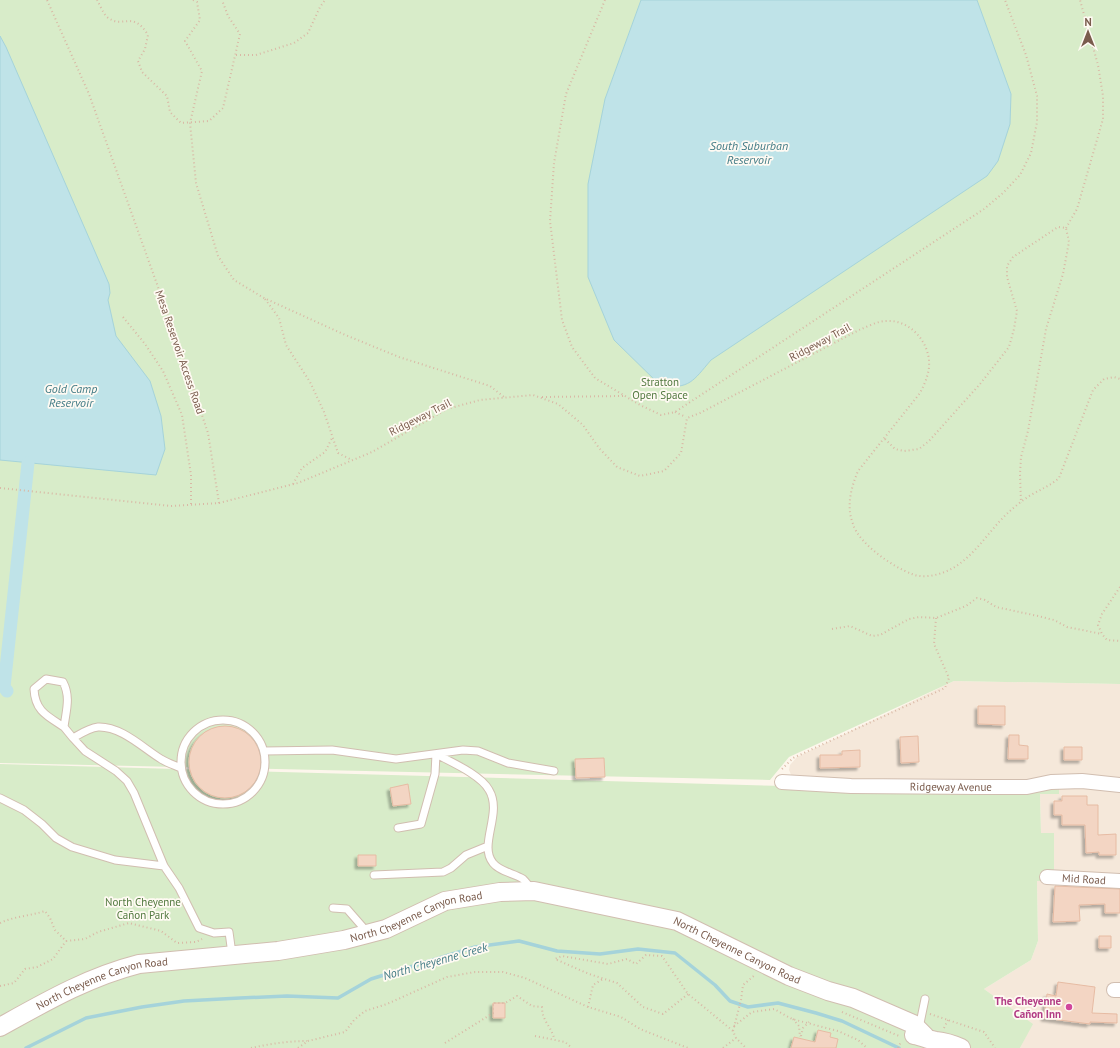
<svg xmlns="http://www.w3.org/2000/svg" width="1120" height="1048" font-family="'PT Sans',sans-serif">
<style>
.residential{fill:#f5e8da}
.green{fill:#d8ecc9}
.water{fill:#bfe3e8;stroke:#a5d3da}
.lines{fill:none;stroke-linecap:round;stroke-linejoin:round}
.stream{stroke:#a5d3da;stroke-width:3.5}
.canal{stroke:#bfe3e8;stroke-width:13}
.building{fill:#f3d5c3;stroke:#e6bba3;filter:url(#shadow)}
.service-casing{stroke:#d1beb0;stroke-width:9}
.minor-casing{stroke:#d1beb0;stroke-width:16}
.tertiary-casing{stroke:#d1beb0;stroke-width:20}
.path{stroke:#d9b8a5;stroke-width:2;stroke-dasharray:1 3;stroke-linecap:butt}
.service{stroke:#fff;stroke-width:7}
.minor{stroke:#fff;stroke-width:14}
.tertiary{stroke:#fff;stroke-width:18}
.hotel-dot{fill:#d1479c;stroke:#fffaf3;stroke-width:1.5}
.labels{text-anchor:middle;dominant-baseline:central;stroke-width:3.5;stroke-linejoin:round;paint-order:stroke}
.street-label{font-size:11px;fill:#7a5c4d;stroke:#fffaf3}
.park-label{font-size:11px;fill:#537a41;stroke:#fffaf3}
.hotel-label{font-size:11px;font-weight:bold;fill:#b23c85;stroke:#fffaf3;text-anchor:end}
.water-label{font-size:12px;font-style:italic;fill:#437c86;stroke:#fffaf3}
</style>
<defs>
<filter id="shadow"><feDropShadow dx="-3" dy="3" stdDeviation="1" flood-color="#0004"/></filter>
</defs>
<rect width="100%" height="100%" fill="#fdf6ec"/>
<!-- residential -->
<path class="residential" d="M954,681L1120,684V1048H1020L1032,1024L984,989L1031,960L1038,941L1037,881H1054V833H1041L1040,794L1059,788V774L1018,782L795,779L792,777L789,770L790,765L797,757Z"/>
<!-- green -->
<path class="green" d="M0,0H1120V684L954,681L789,757L770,780L0,763Z
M0,764L784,786L794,790L807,791L1059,788V794H1040L1041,833H1054V881H1037L1038,941L1031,960L984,989L1033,1024L1020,1048H0Z"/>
<!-- water -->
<path class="water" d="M641,0H977L1011,94L1010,124L998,161L987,176L711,360C693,381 690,389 661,386L614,340L588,277V184L605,99Z
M0,36L6,47L109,284L110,293L108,300L116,336L150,381L161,416L165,449L156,475L0,460Z"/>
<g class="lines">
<!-- stream -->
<path class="stream" d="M26,1048L86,1018L142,1007L184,1001L240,998L287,996L338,998L371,979L475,947L519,941L557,951L600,954L638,949L675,953L715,985L730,1001L748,1007L778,1003L816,1013L842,1021L899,1048"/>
<!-- canal -->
<path class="canal" d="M7,691L4,687L28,463"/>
</g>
<!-- building -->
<path class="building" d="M978,706H1005V725L978,724Z
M189 762a36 36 0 1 1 72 0a36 36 0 1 1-72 0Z
M1009,735H1019V745L1028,746V759H1008Z
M918,736L919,762L901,763L900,737Z
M1064,747H1082V760H1064Z
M860,750V767L820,768V755H842V751Z
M604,758L605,777L576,778L575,759Z
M408,784L411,804L393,806L390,788Z
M1062,796H1087V805H1098V835L1116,834V855H1099V852L1086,853L1085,825H1062V815H1054V801H1062Z
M358,855H376V866H358Z
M1055,886L1120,889V913H1105V904L1079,905L1080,921L1053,922Z
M1099,936H1111V948H1099Z
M1058,982L1095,987L1092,1013L1117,1014V1023L1090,1022V1024L1044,1018L1047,994L1056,996Z
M493,1003H505V1018H493Z
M818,1030L831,1033L830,1037L838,1039L836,1048H791L794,1037L815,1042Z"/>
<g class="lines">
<defs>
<path id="service" d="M181 762a42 42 0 1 1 84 0a42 42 0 1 1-84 0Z
M64,727C47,716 35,711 34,689L46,679L63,682C71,697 66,711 64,727L73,738
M264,751L332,750L396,759L463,750L478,751L508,763L554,771
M181,768C174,765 167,763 161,759C143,748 121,726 98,727C89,728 80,734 73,738L85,751L116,771L127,781L134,793L164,866L179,888L199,928L214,933L229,932L232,954
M0,798L24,810L42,824L56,838L72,847L115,860L164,866
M398,828L421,824L435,774L436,754C451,762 481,775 489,790C503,813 478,845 493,863C500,872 514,873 523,879C526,882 528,885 531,888
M374,875L443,872L451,868L466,855L488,846
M333,908L347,909L368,933
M919,1028L925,999"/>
<g id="minor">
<path id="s1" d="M782,782L851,786L979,787H1027L1051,782L1082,781L1120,785"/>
<path id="s2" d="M1047,877L1120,881"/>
<path d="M1114,990H1120"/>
</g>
<g id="tertiary">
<path id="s3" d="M0,1027C45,1002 88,977 139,964L278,951L344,940L386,929L445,901L500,892L534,891L677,921L789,976L828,991L853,998L913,1024L925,1036"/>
<path d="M914,1035C922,1036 929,1040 936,1041C946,1042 952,1044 961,1048"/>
</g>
</defs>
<!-- service casing -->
<use href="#service" class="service-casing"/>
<!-- minor casing -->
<use href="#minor" class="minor-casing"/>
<!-- tertiary casing -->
<use href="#tertiary" class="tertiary-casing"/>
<!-- path -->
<path class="path" d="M97,0C100,5 103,13 107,17C123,30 132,9 148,35L145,49L138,61L142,72L167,96L170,112L181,123L209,121L223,108L240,34L228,16L222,0
M193,0L197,2L200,20L185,41L202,71L190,123L196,183L218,256L234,280L264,298L343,334L399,357L490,386L504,397
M605,0L566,94L554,163L550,221L562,320L572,347L595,378L640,405L661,415L675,412L984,209L1003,193L1020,175L1031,153L1037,122V96L1026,55L1005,0
M236,55H256L294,43L308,33L320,7L325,0
M1066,228L1077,209L1103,119V96L1098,65L1080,0
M265,299L279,318L286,345L310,382L324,412L338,453L352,460
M123,317L145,344L163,371L182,415L191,475V505
M542,397L624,396
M675,412L686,417
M885,439L895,449L904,451L919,449L929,441L980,384L1009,347L1014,329L1017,311L1007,277V266L1013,257L1058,227L1066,228L1069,242L1063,274L1046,329L1028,431L1021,457L1020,474L1021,503
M293,484L302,468L325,452L332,438
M0,488L171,506L219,503L208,433L173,329L89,94L47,0
M219,503L298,483L372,452L447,409L480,400L533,395L558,404L583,425L599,448L617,467L640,476L664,471L681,453L687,418L700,413L859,330C867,327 877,321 886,321C910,319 931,343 929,367C928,377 924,385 920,393L858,471C851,488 846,506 853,524C859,544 893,567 912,574C921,578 933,576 942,573C972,563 988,530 1011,510C1017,505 1024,499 1031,495C1041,489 1050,486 1059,478L1093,390L1104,379L1114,377L1120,379
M1120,587L1102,614L1098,625L1102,634L1107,640L1120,641
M832,629L850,626L872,636L880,635L909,619L919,617L936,618L966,606L977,598L985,600L996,607L1038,616L1054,620L1067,627L1102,634
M782,769L793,758L945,688L949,678L934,644L936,618
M0,923C15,916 30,916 45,911L50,918L55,930L66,941L85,939L98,932L129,923L161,931L177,943L196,942L202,939
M0,986L14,983L25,969L37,967L53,959L66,941
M688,994L663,1014L643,1007L617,983L589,974L555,959L562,956L608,964L627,959L636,964L646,955L662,956L688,994L733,1031L736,1038L746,1048
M588,1007L593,985L603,979
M842,1012L899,1036
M930,1014L984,1032L995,1048
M793,1019L799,1026L800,1037
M734,1026L752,1012L774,1009L792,1019L838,1031L858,1040L867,1048
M944,1028L948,1020
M733,1031L741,1000L743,985L755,975
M535,1036L565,1042L572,1048
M801,1036L803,1028L809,1022
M445,1043L493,1013V1003H505L517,996L532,1006L542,1007C542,1021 551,1026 554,1038
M251,1048C269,1044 288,1041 307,1041
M298,1048L308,1041L345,1032L354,1020L365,1011L387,1004L447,977L475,972H503L525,978L588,1007L621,1017L640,1029L688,1048
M723,1048L736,1038
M898,1048L901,1042"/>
<!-- service -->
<use href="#service" class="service"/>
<!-- minor -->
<use href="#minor" class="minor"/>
<!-- tertiary -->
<use href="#tertiary" class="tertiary"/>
</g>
<!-- markers -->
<circle class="hotel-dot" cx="1069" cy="1007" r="4"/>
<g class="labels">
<!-- street labels -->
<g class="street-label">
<text transform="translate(820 342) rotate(-28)">Ridgeway Trail</text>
<text transform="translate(180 352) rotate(71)">Mesa Reservoir Access Road</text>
<text transform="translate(420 417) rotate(-27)">Ridgeway Trail</text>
<text stroke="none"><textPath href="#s1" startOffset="169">Ridgeway Avenue</textPath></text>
<text stroke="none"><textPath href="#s2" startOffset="37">Mid Road</textPath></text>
<text stroke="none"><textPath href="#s3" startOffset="436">North Cheyenne Canyon Road</textPath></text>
<text stroke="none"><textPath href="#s3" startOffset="771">North Cheyenne Canyon Road</textPath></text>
<text stroke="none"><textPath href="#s3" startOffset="112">North Cheyenne Canyon Road</textPath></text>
</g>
<!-- park labels -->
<g class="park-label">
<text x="660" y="382">Stratton<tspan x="660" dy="13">Open Space</tspan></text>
<text x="143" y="902">North Cheyenne<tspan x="143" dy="13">Cañon Park</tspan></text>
</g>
<!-- hotel labels -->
<g class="hotel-label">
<text x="1061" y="1001">The Cheyenne<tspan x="1061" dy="13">Cañon Inn</tspan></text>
</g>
<!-- water labels -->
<g class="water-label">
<text x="749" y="145">South Suburban<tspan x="749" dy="14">Reservoir</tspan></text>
<text x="71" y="388">Gold Camp<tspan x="71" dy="14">Reservoir</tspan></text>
<text transform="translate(435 961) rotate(-16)">North Cheyenne Creek</text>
</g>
</g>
<!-- north arrow -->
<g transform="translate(1088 32)" stroke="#fffaf3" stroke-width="3" paint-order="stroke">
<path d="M0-3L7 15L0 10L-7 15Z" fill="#7a5c4d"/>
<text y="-6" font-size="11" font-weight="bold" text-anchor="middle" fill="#7a5c4d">N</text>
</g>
</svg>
